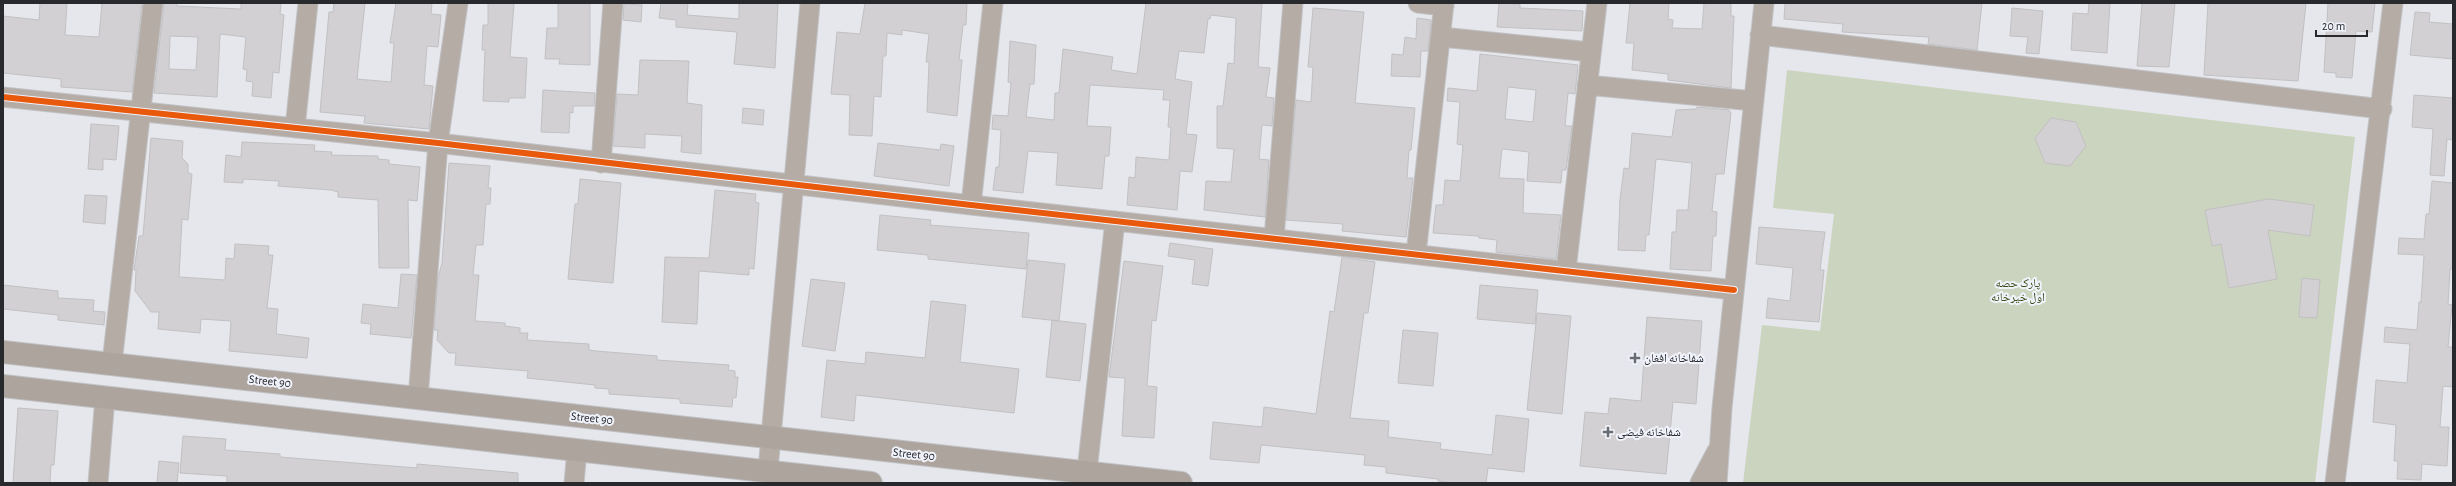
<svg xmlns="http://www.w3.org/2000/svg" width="2456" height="486" font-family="'Alegreya Sans','Noto Naskh Arabic',sans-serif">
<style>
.green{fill:#cbd4bf}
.building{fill:#d2d0d2;stroke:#c1c0c2;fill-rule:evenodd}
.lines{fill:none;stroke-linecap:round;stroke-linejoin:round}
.minor-casing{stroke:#c1c2c5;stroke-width:21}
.major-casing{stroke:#c1c2c5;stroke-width:24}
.minor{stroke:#b5aca5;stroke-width:19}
.major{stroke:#aca49d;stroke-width:22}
.cycleway-casing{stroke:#f1f3fc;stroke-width:8}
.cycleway{stroke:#e8590c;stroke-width:6}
.poi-dot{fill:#6a6c6f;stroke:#f1f3fc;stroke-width:1.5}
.labels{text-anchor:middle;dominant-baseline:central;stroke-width:4;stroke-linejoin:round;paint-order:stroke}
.park-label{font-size:12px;fill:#384911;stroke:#f1f3fc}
.poi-label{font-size:12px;fill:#28292c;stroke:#f1f3fc;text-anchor:start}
.street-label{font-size:12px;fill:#28292c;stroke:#f1f3fc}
</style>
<rect width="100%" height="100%" fill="#e6e7ec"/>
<!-- green -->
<path class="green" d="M1787,70L2355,137L2315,483H1743L1762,325L1820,331L1834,214L1773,208Z"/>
<!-- building -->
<path class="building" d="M40,3H67L65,35L99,37L102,3H142L132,92L61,87V79L3,73V16L39,20Z
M164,3H177V6L241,9V3H281L280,14L284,15L279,73L273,72L271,98L252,96L253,82L246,81L247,70L243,69L246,37L220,34L217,97L154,93ZM170,36L198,37L196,70L169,69Z
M334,3H365L357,79L391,82L394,43H390L396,3H432L431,14L441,15L438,47L427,46L424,85L433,86L429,129L364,123L365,116L320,112L329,12H333Z
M488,3H514L510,57L527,58L525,98H509V102L483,101L485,50H482L483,25H488Z
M558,3H590V65L559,64L560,59H545L547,28H558Z
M661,3H688L687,15L739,19V3H778L775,68L734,64L737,32L676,27V20L659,18Z
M865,3H967L966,25H963L959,60H962L957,116L927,112L929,62H926L929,34L902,30V35L887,33L886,56H883L881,97L874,96L872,136L849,135L850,95L831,94L837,32L860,34Z
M1146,3H1262L1258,67L1270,68L1266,97L1274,98L1272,126L1262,125L1259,159L1269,160L1265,217L1204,210L1206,181L1231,182L1234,149L1217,148V106H1223L1228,63L1234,64L1236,18L1211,15L1210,19H1208L1204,53L1179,51L1175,79L1192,82L1186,134L1197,135L1192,172L1180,171L1177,210L1127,205L1129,177L1135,178L1136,157L1169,160L1171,127H1168L1170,100H1163L1164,90L1090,85L1087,126L1111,127L1109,156H1105L1102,189L1056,185L1058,153L1028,151L1023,193L993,190L996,167H999L1001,130L992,129L993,115L1008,116L1011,83L1008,82L1010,41L1036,45L1034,84H1030L1026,117L1054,120L1055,93H1059L1063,49L1113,57L1111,70L1137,74Z
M1499,3L1520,4V8L1583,11L1582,31L1497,27Z
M1630,3H1669L1668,19L1673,20L1672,28L1702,29L1704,3H1731V16H1734L1731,88L1668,80V74L1632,70L1634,43H1626Z
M1785,3H1982L1977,50L1928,44L1929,37L1842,32L1843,24L1784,19Z
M2089,3H2110L2107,53L2071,50L2073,13L2088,14Z
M2142,3H2175L2169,67L2137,66Z
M2208,3H2306L2298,81L2204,75Z
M2328,3H2375L2372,32L2356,31L2352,78L2336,77V73L2324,72Z
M624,4L642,5L641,22L623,20Z
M1313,8L1364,12L1355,103L1415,108L1411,150H1409L1407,178H1413L1406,237L1342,231L1343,224L1286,220L1296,100L1311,102L1313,67H1308Z
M2012,8L2043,11L2039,54L2026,53L2028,37L2010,36Z
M2415,12L2430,13L2429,22L2453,24V59L2410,55Z
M1417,18L1431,20L1428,51H1421L1420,77L1391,76L1392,54L1403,55L1405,37L1416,39Z
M1480,54L1578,65L1575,94L1568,93L1565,126H1572L1566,170H1562L1561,183L1527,181L1529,152L1502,149L1499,178L1524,179L1523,213L1561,215L1556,259L1496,252L1497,240L1479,238V236L1433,233L1436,205H1443L1445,180L1460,181L1463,145L1457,144L1460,102L1447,101L1448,88L1477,91ZM1508,87L1536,90L1533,122L1505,119Z
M640,60L689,61L687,103L702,105L701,154L681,152L682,136L645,134V148L613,146L617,94L638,95Z
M543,90L595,93L594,106H573V113L570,112L569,133L541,132Z
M2414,95L2453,98V140L2447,139L2444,176L2430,175L2433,129L2412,127Z
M1697,107L1729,110L1731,113L1724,174H1716L1712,211L1717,212L1716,236H1713L1711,271L1670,269L1672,232H1676L1677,210H1688L1692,163L1656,159L1649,235H1646L1645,251L1618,250L1620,199L1624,168L1629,169L1632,133L1672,137L1676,110L1696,109Z
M743,108L764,110L763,125L742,123Z
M2051,118L2076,122L2086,146L2070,166L2045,163L2035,138Z
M91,124L119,126L116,160L103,159V170L88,169Z
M151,138L183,141L182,158L188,164V173L192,174L188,220L182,219L179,277L225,280L226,258L234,259L235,244L269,246L268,255H273L267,308L278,309L276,334L309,338L307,358L229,351L231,321L201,319L200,333L158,329L159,312H151L135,291L136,270H134L139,236H143Z
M242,142L315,145L314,151L332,152L331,155L378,156V159L389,160V164L420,167L417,201L408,200L409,268H379L378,200L338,197V192L331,190L278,186L279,181L243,179V183L224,182L226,155L241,157Z
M878,143L940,150L941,144L954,146L949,186L874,176Z
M449,163L490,166L488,188H491L490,204H486L483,245H476L473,275H479L475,321L505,323V326L520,328V333H528L527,340L589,344V350L596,351L657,356V360L729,365L728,370L735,371V377H738L736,398L733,397L732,407L680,403V399L609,394V389L595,388V385L527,378L528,371L455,365L456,353H449L437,340L438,330H434L438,278L442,263Z
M580,179L621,183L613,283L568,279L575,204H578Z
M2432,181L2453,183V269H2450L2448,304L2452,305L2448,347H2453V387L2443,386L2440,427H2449L2447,466L2422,464L2421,480L2397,479L2398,461H2394L2396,425L2373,422L2376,380L2407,383L2410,344L2384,342L2385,327L2417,330L2419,302H2421L2424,255L2398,254L2399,238L2424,239L2426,214H2429Z
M715,190L756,194L755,202L759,203L754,269L749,268V275L699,271L697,324L662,322L665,257L709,258Z
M85,195L107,196L105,224L83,222Z
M2269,199L2314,205L2310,236L2268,230L2277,279L2229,288L2221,244L2212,246L2205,210Z
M880,215L931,220L930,225L1029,233L1026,269L928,259V255L877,250Z
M1759,227L1825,232L1820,270H1824L1819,322L1766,318L1768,298L1790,301L1793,268L1756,264Z
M1170,243L1213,249L1208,286L1192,284L1195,260L1168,256Z
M1342,257L1375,262L1368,313H1364L1350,418L1389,421L1388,437L1441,443L1440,449L1492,455L1496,415L1529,419L1524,472L1488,468L1486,483H1450L1438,481V479L1386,473V467L1364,465L1365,455L1261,445L1259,463L1210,459L1213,422L1262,427L1264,407L1316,414L1330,311L1334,312Z
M1028,260L1065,264L1059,321L1022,317Z
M1124,261L1163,266L1156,321L1152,320L1147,386L1157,387L1154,438L1122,436L1125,378L1109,377Z
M401,274L417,275L411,338L370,334L371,324L361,323L363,304L398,308Z
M2302,278L2320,280L2317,318L2299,317Z
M811,279L845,283L835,351L802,346Z
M3,285L58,291V298L94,300L93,311L105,312L104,325L58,320V315L3,309Z
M1480,285L1538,290L1535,324L1477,319Z
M931,301L966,305L960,362L1019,369L1014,413L856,395L854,421L821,417L827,360L865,364L866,352L925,358Z
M1537,313L1571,316L1562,414L1527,410Z
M1647,317L1702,321L1696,404L1673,402L1666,474L1580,466L1585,412L1608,414L1610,398L1641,401Z
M1052,320L1086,324L1080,381L1046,377Z
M1403,330L1438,333L1433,386L1398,383Z
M18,408L58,411L54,465H51L50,483H13Z
M183,436L226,439L225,450L280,454V457L417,468V464L518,473V483H227V476L180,473Z
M159,461L179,463L177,483H157Z"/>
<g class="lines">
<defs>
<path id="minor" d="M1418,3L1444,6
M1760,35L2382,109
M1441,37L1591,52
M1587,85L1754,101
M3,97L438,143L971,205L1734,290
M295,128L308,3
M601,163L613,3
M971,205L993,3
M1274,238L1293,3
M1416,254L1444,3
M1566,270L1597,3
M112,363L153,3
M418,398L438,143L458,3
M768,470L810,3
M1087,471L1115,221
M98,483L105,397
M574,483L577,450
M1700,483L1717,451
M1717,483L1722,408L1764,3
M2335,483L2393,3"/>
<path id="major" d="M3,352L1181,483
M3,386L871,483"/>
</defs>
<!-- minor casing -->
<use href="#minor" class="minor-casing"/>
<!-- major casing -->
<use href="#major" class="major-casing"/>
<!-- minor -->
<use href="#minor" class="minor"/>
<!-- major -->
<use href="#major" class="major"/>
<defs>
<path id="cycleway" d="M3,97L438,143L971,205L1734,290"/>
</defs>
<!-- cycleway casing -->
<use href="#cycleway" class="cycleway-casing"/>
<!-- cycleway -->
<use href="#cycleway" class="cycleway"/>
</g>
<!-- markers -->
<g class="poi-dot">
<path d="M1633 352h4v4h4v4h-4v4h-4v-4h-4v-4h4z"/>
<path d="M1606 426h4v4h4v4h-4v4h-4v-4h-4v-4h4z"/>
</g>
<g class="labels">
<!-- park labels -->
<g class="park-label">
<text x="2018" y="283">پارک حصه<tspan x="2018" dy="14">اول خیرخانه</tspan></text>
</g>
<!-- poi labels -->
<g class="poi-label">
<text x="1644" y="358">شفاخانه افغان</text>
<text x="1617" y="432">شفاخانه فیضی</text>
</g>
<!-- street labels -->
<g class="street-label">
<text transform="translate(270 381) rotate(6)">Street 90</text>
<text transform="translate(592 418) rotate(6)">Street 90</text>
<text transform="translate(914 454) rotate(6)">Street 90</text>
</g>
</g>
<!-- border -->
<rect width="2456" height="486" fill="none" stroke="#28292c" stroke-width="8"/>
<!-- scale -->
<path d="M2316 30v6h51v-6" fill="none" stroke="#28292c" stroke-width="2"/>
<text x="2322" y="30" font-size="12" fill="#28292c" stroke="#f1f3fc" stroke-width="3" paint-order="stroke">20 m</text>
</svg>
